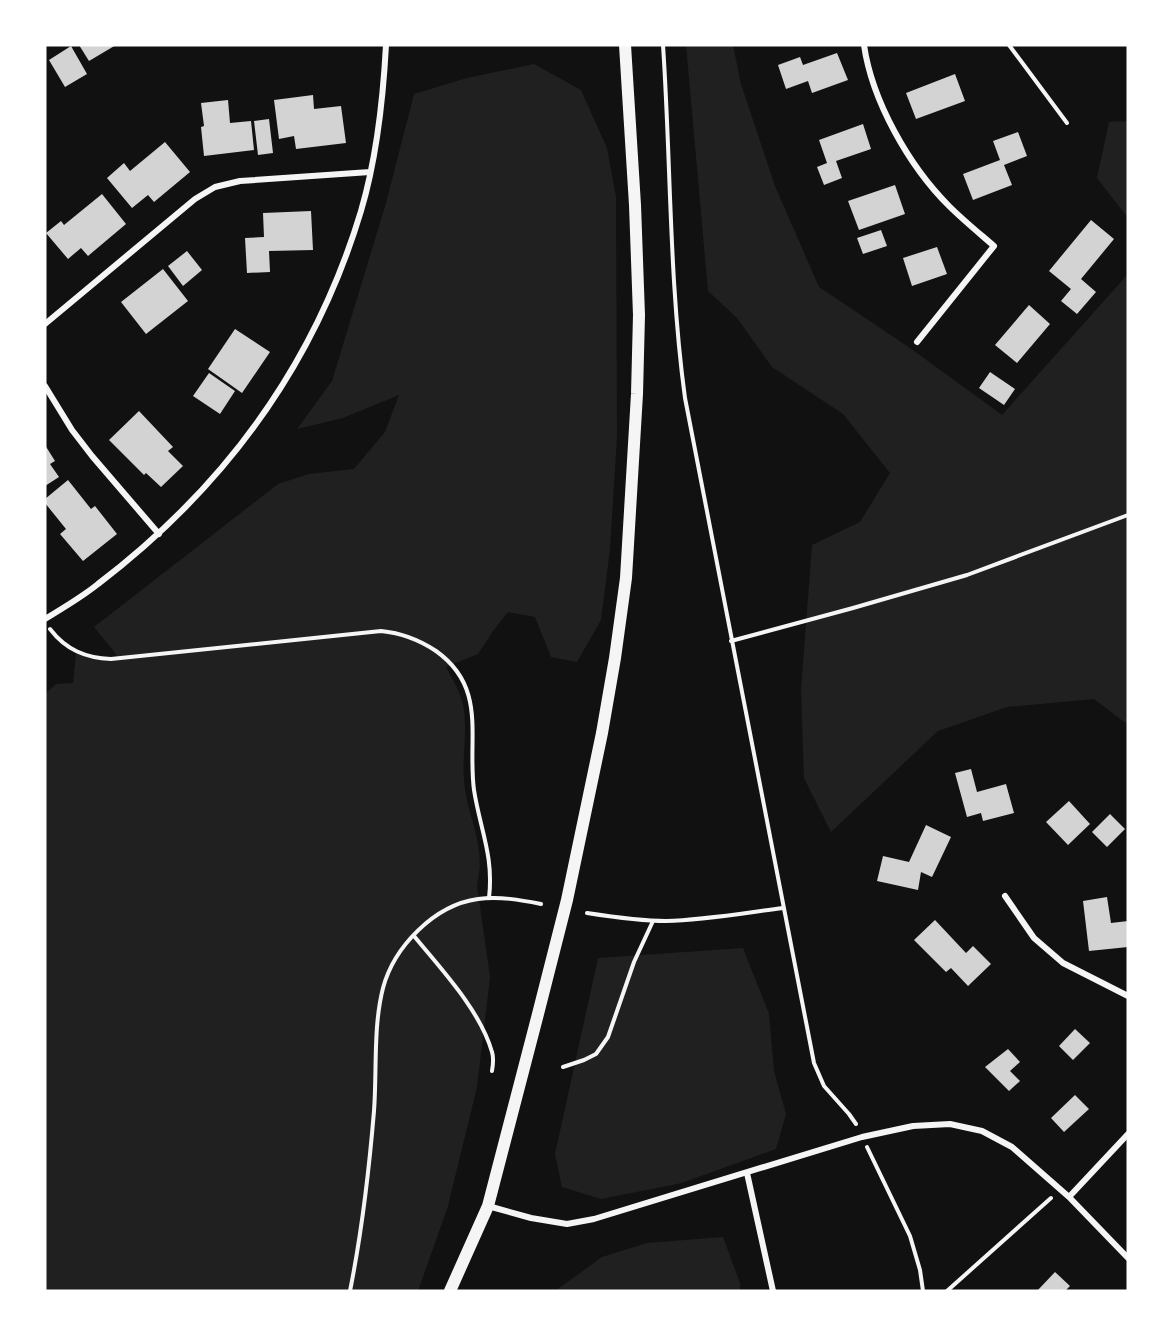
<svg xmlns="http://www.w3.org/2000/svg" width="1173" height="1336" font-family="Poppins,sans-serif">
<style>
.green{fill:#202020}
.building{fill:#d3d3d3}
.lines{fill:none;stroke-linecap:round;stroke-linejoin:round}
.path{stroke:#f5f5f5;stroke-width:4}
.minor{stroke:#f5f5f5;stroke-width:6}
.secondary{stroke:#f5f5f5;stroke-width:12}
</style>
<rect width="100%" height="100%" fill="#111"/>
<!-- green -->
<path class="green" d="M686,45H733L741,84L775,186L819,287L910,348L1002,415L1128,274V725L1094,699L1007,707L938,731L831,832L804,778L801,690L812,545L860,522L890,473L843,414L772,367L737,318L708,291Z
M534,64L581,90L607,148L616,197L617,436L610,549L601,620L577,662L551,657L535,617L508,612L493,631L478,654L446,667C453,680 460,691 463,705C468,729 462,756 464,780C467,819 487,843 477,885L490,977L477,1087L448,1206L418,1291H45V694L56,684L73,683L76,654L91,657L119,658L94,627L278,484L309,474L354,469L385,432L399,395L343,418L297,429L332,381L386,203L414,94L467,78Z
M1128,121V218L1097,178L1109,122Z
M743,948L769,1014L774,1071L786,1114L776,1149L682,1183L601,1199L562,1187L555,1154L598,958Z
M723,1237L740,1283V1291H555L602,1257L647,1243Z"/>
<!-- building -->
<path class="building" d="M79,45H116L89,61Z
M71,46L87,74L65,87L49,60Z
M837,53L848,80L812,93L808,81L786,89L778,65L800,57L803,65Z
M955,74L965,101L916,119L906,93Z
M313,95L314,109L341,106L346,143L296,149L294,136L279,139L274,100Z
M228,100L230,123L251,121L254,150L204,156L201,127L204,126L201,103Z
M269,119L273,153L258,155L254,121Z
M863,124L871,149L836,161L842,178L824,185L817,167L827,163L819,140Z
M1018,132L1027,156L1004,165L1012,185L973,200L963,174L1000,160L993,141Z
M165,142L190,172L154,202L148,195L132,208L107,178L124,163L130,171Z
M895,185L905,214L859,230L848,201Z
M102,194L126,224L88,256L81,248L68,259L46,233L61,221L64,225Z
M311,211L313,250L269,251L270,272L247,273L245,238L264,237L263,213Z
M1091,220L1114,239L1081,279L1096,292L1077,314L1061,301L1071,289L1049,271Z
M881,230L887,246L863,254L857,238Z
M937,247L947,274L912,286L903,258Z
M187,251L202,270L183,286L168,266Z
M163,269L188,301L146,334L121,302Z
M1029,305L1050,324L1017,363L995,345Z
M235,329L270,352L242,393L208,369Z
M990,372L1015,389L1004,405L979,388Z
M209,373L235,391L220,414L193,396Z
M139,411L173,447L168,451L183,466L161,487L146,473L144,475L109,440Z
M45,445L55,461L50,464L59,477L45,486Z
M68,480L91,509L95,506L117,534L83,561L60,534L66,529L45,503V499Z
M971,769L977,792L1006,784L1014,813L983,821L981,813L967,817L955,773Z
M1069,801L1090,824L1068,845L1046,822Z
M1110,814L1125,829L1107,847L1092,832Z
M926,825L951,837L932,877L921,872L918,890L877,881L883,856L909,862Z
M1107,897L1111,923L1128,921V947L1089,951L1083,901Z
M935,920L966,953L973,946L991,964L968,986L951,968L946,972L914,940Z
M1075,1029L1090,1043L1073,1060L1059,1046Z
M1008,1049L1020,1062L1010,1071L1020,1081L1009,1091L985,1067Z
M1075,1095L1089,1109L1064,1132L1051,1118Z
M1055,1272L1070,1286L1065,1291H1037Z"/>
<g class="lines">
<!-- path -->
<path class="path" d="M663,45C671,163 669,281 685,398L814,1063L824,1086L849,1114L856,1124
M1009,45L1067,123
M50,629C66,650 86,658 111,659L381,631C402,633 418,639 436,651C488,688 467,738 474,790C480,829 494,856 489,898
M731,641L853,608L967,575L1128,515
M587,913C613,917 640,921 666,921C705,920 744,913 783,908
M414,936C441,969 480,1010 492,1052C494,1058 493,1065 492,1071
M563,1067L584,1060L596,1054L608,1037L634,962L653,921
M867,1147L910,1236L920,1270L923,1291
M350,1291C362,1231 369,1171 374,1111C377,1071 373,1027 383,988C394,947 434,905 478,899C499,896 521,900 541,904
M947,1291L1051,1198"/>
<!-- minor -->
<path class="minor" d="M864,45C872,101 909,166 949,206C963,220 979,233 994,246L917,342
M45,324L195,199L215,187L240,181L370,172
M45,386L72,430L92,456L159,534
M45,619C63,608 82,597 98,584C224,488 315,364 361,211C377,157 383,101 386,45
M1005,896L1034,938L1063,963L1128,996
M747,1173L773,1291
M1069,1197L1128,1134
M488,1206L531,1218L567,1224L594,1219L862,1137L913,1126L950,1124L982,1131L1012,1147L1069,1197L1128,1258"/>
<!-- secondary -->
<path class="secondary" d="M450,1291L488,1206L538,1014L567,900L602,733L615,658L626,578L637,394L639,315L635,205L625,45"/>
</g>
<!-- border -->
<rect width="1173" height="1336" fill="none" stroke="#ffffff" stroke-width="93"/>
</svg>
